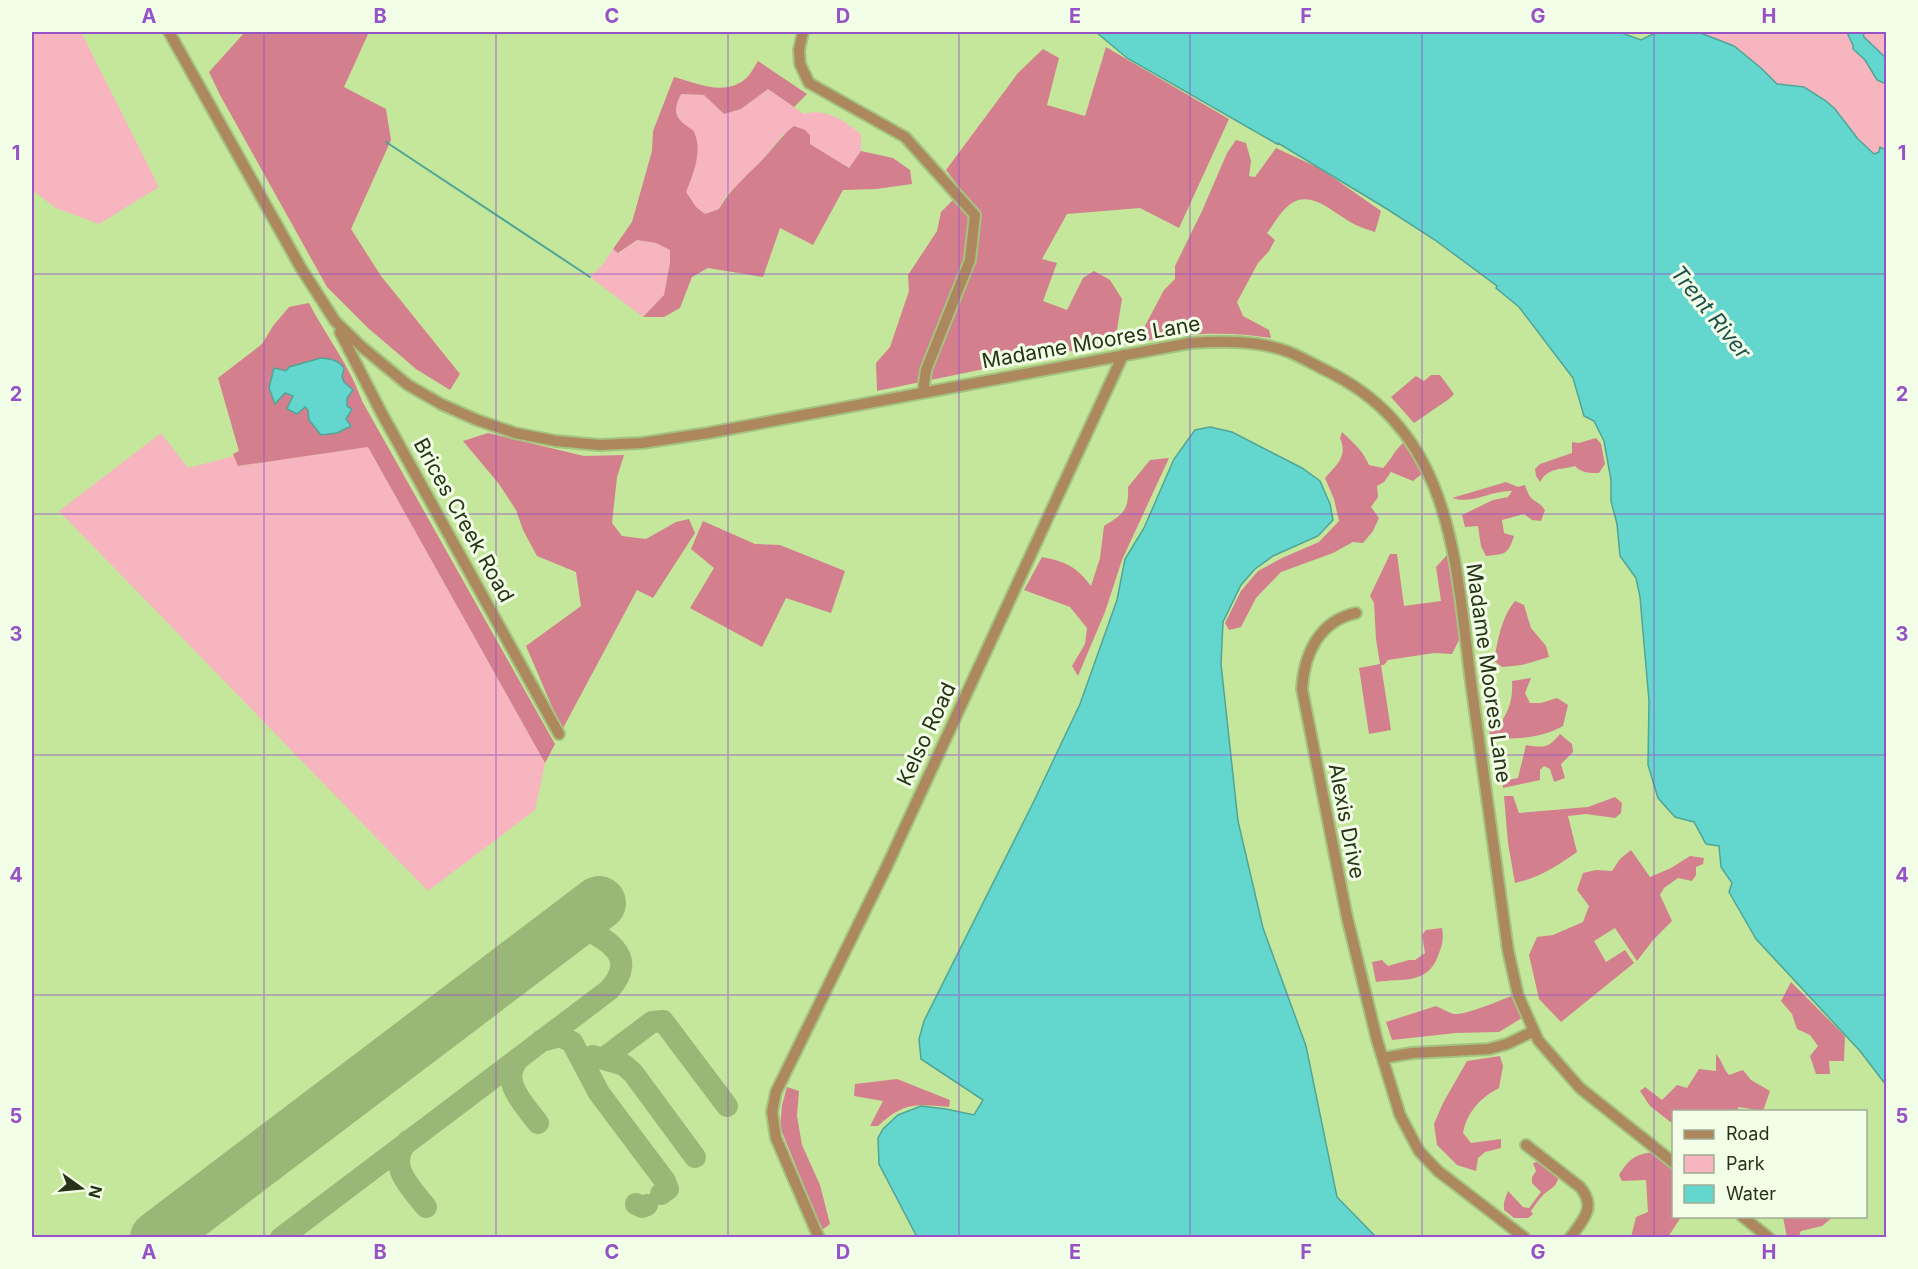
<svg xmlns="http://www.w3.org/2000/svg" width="1918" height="1269" font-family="Inter,sans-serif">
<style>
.green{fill:#f7b5bf}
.forest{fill:#d47f8e}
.water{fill:#63d6ce;stroke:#51a596;stroke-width:1.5}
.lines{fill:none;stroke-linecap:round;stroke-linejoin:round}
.stream{stroke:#51a596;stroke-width:2}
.taxiway{stroke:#9ab778;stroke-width:22}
.runway{stroke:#9ab778;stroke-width:54}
.minor-casing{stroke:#a4c380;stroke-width:14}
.minor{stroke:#ad875d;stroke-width:10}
.grid{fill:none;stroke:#9652c7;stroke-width:1.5;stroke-opacity:0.55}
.labels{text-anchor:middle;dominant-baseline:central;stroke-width:6;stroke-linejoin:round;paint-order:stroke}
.street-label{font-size:21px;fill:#263315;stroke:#f3fee8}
.water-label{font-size:22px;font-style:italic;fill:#1e514d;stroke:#f3fee8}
.neatline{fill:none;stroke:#9652c7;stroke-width:2}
.grid-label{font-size:20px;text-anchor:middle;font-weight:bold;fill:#9652c7}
</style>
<rect width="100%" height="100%" fill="#c4e79b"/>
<!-- green -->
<path class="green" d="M32,32H81L159,187L99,224L56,208L32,190Z
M1698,32H1849L1848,35L1853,45V49L1865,60L1877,80L1886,84V150L1882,147L1879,152L1874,154L1858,139L1835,109L1804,87L1777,84L1761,68Z
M1863,32H1886V58L1864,37Z
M768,89L804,114C825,107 845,121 861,134V151L849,168L810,144L783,134L763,159L725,197L719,209L705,214L695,207L686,192L693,174L697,158L686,126L678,118L675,106L681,94L704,95L724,114L741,109Z
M637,240L656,243L670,250V263L664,295L643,317L590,277L604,263L613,249L619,253Z
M161,433L188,468L234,456L239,466L368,447L545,763L535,810L428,891L59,511Z"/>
<!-- forest -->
<path class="forest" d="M245,32H369L344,87L386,109L391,140L351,229L381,276L460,374L450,390L416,369L368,328L327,287L220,95L209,72Z
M1106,47L1229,119L1179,228L1140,208L1067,214L1042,259L1057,263L1043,301L1067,310L1083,278L1094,271L1110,280L1122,299L1115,342L877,391L876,363L890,347L909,291L908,275L937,231L941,212L962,191L946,170L1018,73L1043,49L1059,58L1047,105L1085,116Z
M758,61L807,94L794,107L768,89L741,109L724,114L704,95L681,94C674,108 673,116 687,126C690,129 692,128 694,132C703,151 693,175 686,192L696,207L705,214L719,209C730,189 748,175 764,158C774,147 782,135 794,126L805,130L810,135V144L849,168L861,151L893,158L910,170L912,184L876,189L843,190L813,245L780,228L763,277L708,268L692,277L680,308L664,317H643L664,295L670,263V250L656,243L637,240L618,253L613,249L632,222L652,151L653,131L674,77C696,83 723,96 744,80C750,76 754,67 758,61Z
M1236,140L1246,143L1251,161L1249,176L1255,177L1276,148L1321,169L1381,211L1375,232C1367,229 1359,227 1352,223C1336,215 1313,190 1292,203C1282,209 1274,224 1267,233L1275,240L1269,251L1258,263L1237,302L1243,316L1269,330L1271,338C1229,331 1185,333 1144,341L1139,337L1164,290L1175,279V266L1202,211L1227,153Z
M309,303C326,336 350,366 362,401L555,744L545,763L368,447L238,466L233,454L239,451L218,378L262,344L273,326L289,307Z
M1431,375H1440L1454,394L1449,399L1414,423L1391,397L1416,376L1424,381Z
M1342,432C1353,442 1363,451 1369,465L1383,468C1391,460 1394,451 1403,443L1409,448L1424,472L1413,481L1391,472L1384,482L1377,486L1378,497L1371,507L1379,518L1373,531L1363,543L1353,542L1333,553L1281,572L1256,598L1241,627L1229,630L1225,623L1241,591L1258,571L1282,558L1319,542L1339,521L1334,499L1325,478C1337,464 1348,457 1340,438Z
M488,433L584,456L624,455L617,477L612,523L622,536L646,539L676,522L689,519L695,533L653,598L637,590L562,730L526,646L581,606L576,572L537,556L523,530L516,510L499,484L463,441Z
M1596,438L1601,444L1605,464L1599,473C1590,473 1581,473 1575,466C1562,470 1548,467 1540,482L1536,476L1535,469L1540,464L1572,453V442L1579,443Z
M1169,458L1122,560L1105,612L1078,676L1072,666L1085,644L1087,628L1070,607L1024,590L1042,557C1066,562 1076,566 1091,586L1100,558L1104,526C1123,514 1129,511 1128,487L1150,460Z
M1506,482L1518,487L1525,485C1531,505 1537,498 1545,510L1541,521L1532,520L1524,514L1502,520L1504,533L1514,536C1508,555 1505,554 1486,556L1481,546L1478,526L1465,527L1462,515L1493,500L1508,497L1512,491C1490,490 1474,505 1452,498Z
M703,521L755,544L780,545L845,571L831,613L786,598L762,647L690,608L714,568L691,549Z
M1390,554H1397L1404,606L1441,601L1436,567L1447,555L1461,636L1452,654L1434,653L1388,660L1384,665H1381L1391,730L1369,734L1359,668L1380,664L1376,639L1374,603L1370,596Z
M1515,601L1524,605L1531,628L1546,646L1549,657L1522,665L1502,667L1494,661C1498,640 1501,618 1515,601Z
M1531,678L1525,693L1530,703H1541L1557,698L1568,705L1563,726C1539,739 1517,739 1490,738L1488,711H1495L1496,723L1502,721C1510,707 1513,698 1512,681Z
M1560,734L1572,744L1573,752L1561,764L1565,778L1554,782L1550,769L1544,766L1540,770V780L1503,788V781L1518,778L1526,745C1543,748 1549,748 1560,734Z
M1504,796H1513L1519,813L1588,807L1615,797L1622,803L1621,813L1615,818L1586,814L1568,816L1577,852C1557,866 1539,878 1515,883L1508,843Z
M1631,850L1650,877L1671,868L1690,856L1704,858L1703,864L1696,867V875L1692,881L1678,878L1664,888L1660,895L1672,921L1653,940L1637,961L1615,928L1594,941L1606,962L1625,950L1634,963L1561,1022L1539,999L1529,955L1537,937L1553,935L1583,922L1589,906L1577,890L1583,873L1596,870L1612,871L1620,859Z
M1442,928C1444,940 1442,945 1438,956C1427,985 1403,978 1376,982L1372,962L1382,960L1388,966L1409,960H1415L1425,953L1422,935L1426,930Z
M1791,982L1845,1036L1844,1061H1829L1830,1074H1816L1810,1056L1818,1046L1810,1035L1797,1029L1792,1014L1781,1001Z
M1514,995L1522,1018L1499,1032L1456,1033L1392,1040L1386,1022L1436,1006C1441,1008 1449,1013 1454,1014C1467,1015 1501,1000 1514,995Z
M1716,1054C1723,1062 1722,1067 1729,1075L1743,1070L1751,1080L1770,1091L1763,1111L1739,1107L1736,1111L1674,1112L1673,1124L1650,1106L1640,1091L1645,1087L1662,1100L1677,1085L1687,1088L1699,1069L1716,1071Z
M1500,1056L1503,1066L1499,1088C1480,1098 1467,1112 1463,1133L1471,1143L1501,1139V1148L1485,1152L1478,1158L1476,1171L1457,1165L1437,1145L1434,1124L1443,1103L1467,1061Z
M897,1079L950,1100L949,1107C915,1104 904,1102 878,1126H870L883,1101L854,1096L855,1084Z
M787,1087L799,1091L797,1116L802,1145L820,1185L830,1224L822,1230L780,1127L782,1105Z
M1654,1152L1673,1168L1674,1216L1681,1217L1668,1237H1631L1636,1217L1648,1212L1646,1180L1622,1181L1619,1175C1629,1159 1635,1154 1654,1152Z
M1537,1162L1559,1176C1556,1188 1551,1188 1544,1194C1539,1199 1535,1205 1531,1211L1533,1214L1528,1218H1514L1504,1210V1202L1508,1191L1523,1207L1529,1208L1541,1192L1532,1183V1177L1536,1171L1533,1163Z
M1783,1217L1785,1216L1833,1217L1822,1226L1801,1231L1798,1238L1787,1237Z"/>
<!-- water -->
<path class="water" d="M1096,32H1619L1641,40L1657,32H1698L1734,46L1761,68L1777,84L1804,87L1826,101L1835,109L1858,139L1874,154L1879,152L1880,147L1886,150V1085L1860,1051L1756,939L1729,892L1732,883L1721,867L1719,846L1706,844L1694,822L1675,817L1658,798L1648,765L1649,701L1640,597L1636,578L1620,556L1617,524L1611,501V480L1604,441L1594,421L1584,416L1573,378L1519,307L1496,288L1497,286L1435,240L1387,209L1278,143L1277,144L1127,58Z
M1849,32H1863L1864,37L1886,58V84L1877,80L1865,60L1853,49V45L1848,35Z
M321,358C330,359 340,360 344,369L342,376L344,382L353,390L347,398V406L352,409L346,419L351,426L337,433L321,435L309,420L308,410L305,407L297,414L287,409L293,396L285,393L275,404L269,388L274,368L286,371L289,367Z
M1210,427L1232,432L1302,468L1320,481L1330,504L1333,520L1318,536L1273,556L1255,569L1241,585L1223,622L1221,664L1238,821L1263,928L1306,1046L1337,1197L1376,1237H917L879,1164L878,1138L883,1129L898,1115L921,1106L946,1109L974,1115L983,1100L921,1059L919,1039L924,1021L1033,803L1080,704L1117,600L1125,559L1144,528L1174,459L1195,430Z"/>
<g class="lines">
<!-- stream -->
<path class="stream" d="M386,142L590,277"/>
<!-- taxiway -->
<path class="taxiway" d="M541,1041L560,1036L572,1042L599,1093L665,1181L668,1189L661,1194
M593,1056L624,1065L633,1073L695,1157
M520,1057C498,1080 523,1103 538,1123
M604,1058L652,1022L663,1021L727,1106
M408,1141C385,1164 411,1188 426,1207
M636,1204L642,1207L647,1205
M161,1238L170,1228
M281,1238L609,990C642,954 601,936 573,923"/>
<!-- runway -->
<path class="runway" d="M157,1238L599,903"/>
<defs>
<path id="minor" d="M169,32L301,268L335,321L362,347L408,385L441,404L477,420L515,433L556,441L599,445L642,443L708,433L1190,343C1222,341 1258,340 1289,352C1301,357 1313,364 1325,370C1456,432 1455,565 1472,690C1484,777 1496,863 1508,950L1518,995L1538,1040L1580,1088L1674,1163
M803,32L799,50L800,64L809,83L905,137L975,215L970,260L926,370L923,392
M340,332L381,412L559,734
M1356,613C1319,621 1304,654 1302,689L1347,917L1377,1040L1400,1115L1419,1151L1438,1171L1525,1238
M1383,1058L1412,1053L1489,1049L1507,1044L1534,1031
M1526,1145L1580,1187C1597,1207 1583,1220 1570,1238
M1742,1216L1769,1238
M819,1238L776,1138L772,1112L776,1092L886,868L1123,355"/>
</defs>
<!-- minor casing -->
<use href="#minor" class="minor-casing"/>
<!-- minor -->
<use href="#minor" class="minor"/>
</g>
<!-- grid -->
<path class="grid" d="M264,32V1238M496,32V1238M728,32V1238M959,32V1238M1190,32V1238M1422,32V1238M1654,32V1238M32,274H1886M32,514H1886M32,755H1886M32,995H1886"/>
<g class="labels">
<!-- street labels -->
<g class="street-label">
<text transform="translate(1091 342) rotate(-10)">Madame Moores Lane</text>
<text transform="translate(464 520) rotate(61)">Brices Creek Road</text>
<text transform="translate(1489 673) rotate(82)">Madame Moores Lane</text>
<text transform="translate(926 734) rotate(-65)">Kelso Road</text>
<text transform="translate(1347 821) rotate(79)">Alexis Drive</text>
</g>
<!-- water labels -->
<g class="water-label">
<text transform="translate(1711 312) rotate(51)">Trent River</text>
</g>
</g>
<!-- border -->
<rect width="1918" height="1269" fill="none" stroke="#f3fee8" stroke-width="66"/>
<!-- legend -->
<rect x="1672" y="1110" width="195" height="108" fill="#f3fee8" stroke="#a1ad94" stroke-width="1.5"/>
<rect x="1684" y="1130" width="30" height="9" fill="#ad875d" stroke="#a1ad94" stroke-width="1.5"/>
<text x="1726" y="1140" font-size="18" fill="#263315">Road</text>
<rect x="1684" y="1155" width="30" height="18" fill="#f7b5bf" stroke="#a1ad94" stroke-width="1.5"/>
<text x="1726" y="1170" font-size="18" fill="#263315">Park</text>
<rect x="1684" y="1185" width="30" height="18" fill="#63d6ce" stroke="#a1ad94" stroke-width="1.5"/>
<text x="1726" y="1200" font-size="18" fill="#263315">Water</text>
<!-- north arrow -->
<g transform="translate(81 1188) rotate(105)" stroke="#f3fee8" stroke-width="4.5" paint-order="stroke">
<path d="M0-4.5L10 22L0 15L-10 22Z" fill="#263315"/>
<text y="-9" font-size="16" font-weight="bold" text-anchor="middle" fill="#263315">N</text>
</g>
<rect x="33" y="33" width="1852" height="1203" class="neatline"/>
<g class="grid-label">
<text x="149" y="23">A</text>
<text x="380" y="23">B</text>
<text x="612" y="23">C</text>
<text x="843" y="23">D</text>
<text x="1075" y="23">E</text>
<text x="1306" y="23">F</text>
<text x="1538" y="23">G</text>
<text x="1769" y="23">H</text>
<text x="16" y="160">1</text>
<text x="1902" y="160">1</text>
<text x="16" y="401">2</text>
<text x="1902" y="401">2</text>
<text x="16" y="641">3</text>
<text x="1902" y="641">3</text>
<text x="16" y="882">4</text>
<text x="1902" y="882">4</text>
<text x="16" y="1123">5</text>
<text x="1902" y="1123">5</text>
<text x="149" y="1259">A</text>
<text x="380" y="1259">B</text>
<text x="612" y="1259">C</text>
<text x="843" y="1259">D</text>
<text x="1075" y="1259">E</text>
<text x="1306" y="1259">F</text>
<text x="1538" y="1259">G</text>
<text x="1769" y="1259">H</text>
</g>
</svg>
